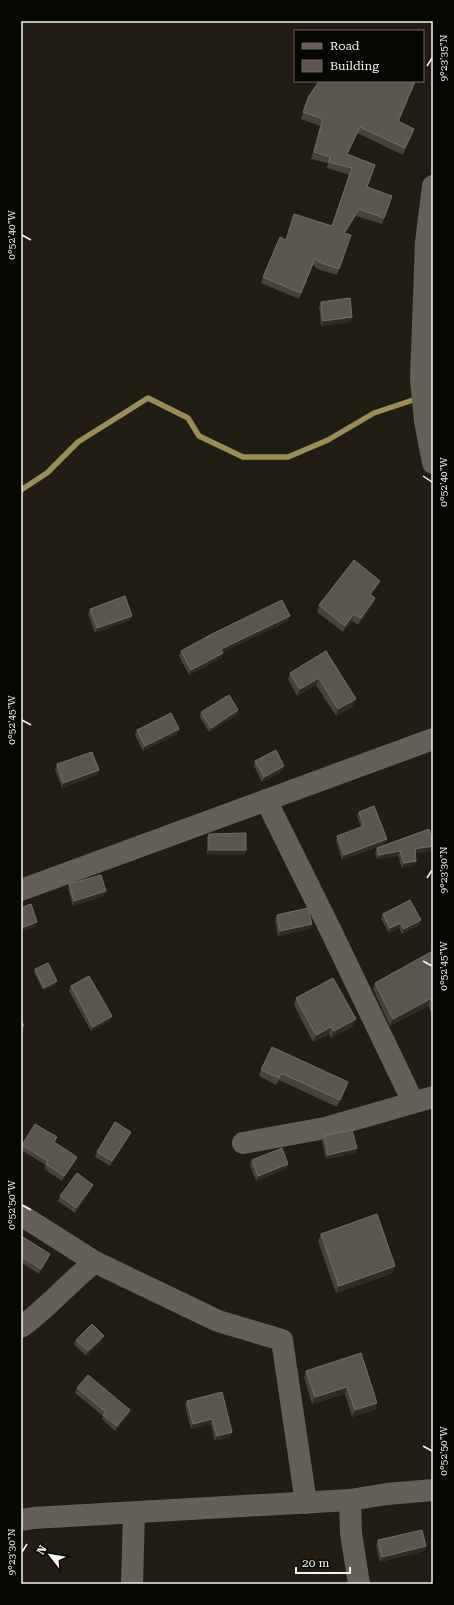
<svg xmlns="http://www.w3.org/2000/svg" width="454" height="1605" font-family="'Roboto Serif',serif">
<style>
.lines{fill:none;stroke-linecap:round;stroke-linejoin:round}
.stream{stroke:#998e5a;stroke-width:5.5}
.minor{stroke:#636157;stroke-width:22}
.wall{fill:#45433a}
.shaded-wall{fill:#2e2c22}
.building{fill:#58564d;stroke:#716f66}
.ticks{fill:none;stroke:#f5f4ee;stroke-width:1.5}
.neatline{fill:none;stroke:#f5f4ee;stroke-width:1.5}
.ticks-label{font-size:10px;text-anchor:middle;fill:#f5f4ee}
</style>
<rect width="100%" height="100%" fill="#1f1d14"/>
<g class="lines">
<!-- stream -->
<path class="stream" d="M21,490L47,473L78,442L148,398L188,418L199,436L243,457H288L328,440L374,413L419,398"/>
<!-- minor -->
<path class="minor" d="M433,186L426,242L421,379L425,421L433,463
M266,800L330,929L413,1102
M21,890L433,739
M243,1143L325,1128L433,1097
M21,1215L95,1262L218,1321L282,1340L306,1503
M21,1327C48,1308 69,1282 95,1262
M350,1500L351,1533L359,1584
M21,1520L33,1518L350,1500L387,1494L433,1490
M132,1584L134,1513"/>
</g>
<!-- wall -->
<path class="wall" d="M319,81H416L399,121L414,129L403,155L357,133L347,154L367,187L392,196L382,224L356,216L346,233L351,235L337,275L317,269L313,265L299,299L261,283L263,277L285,240L332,226L349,175L327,168L328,163L311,159L320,126L301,119L308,98Z
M321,302L352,317L351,322L321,326L319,307Z
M377,587L371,595L375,598L373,605L358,625L352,621L343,632L317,612L319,605Z
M90,609L130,620L95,633L88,614Z
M288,621L223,652L221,658L189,675L179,656L181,651Z
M326,651L353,706L336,716L316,685L297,696L288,679L290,673Z
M238,710L237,715L209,732L200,717L201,712Z
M179,729L177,734L143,751L135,735L137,730Z
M255,761L284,766L282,771L262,782L254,766Z
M57,764L99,770L97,775L62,788L55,769Z
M359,812L385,844L342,860L336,841L337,836L361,827L357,816Z
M209,834L246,850L244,855H207V838Z
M377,848L432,851L415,853L416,861L415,865L402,868L398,856L377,859L375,853Z
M69,884L104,896L73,906L68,889Z
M383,914L419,925L402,934L399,928L389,933L381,919Z
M277,915L312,924L310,929L278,936L275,920Z
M433,956V1016L428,1006L390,1026L373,989L375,983Z
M35,969L56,984L43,990L34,972Z
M71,986L112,1016L110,1021L91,1031L69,991Z
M296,998L353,1026L331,1038L329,1034L313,1042L294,1005Z
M261,1070L348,1082L337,1107L279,1080L276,1085L259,1076Z
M131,1132L129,1137L110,1166L95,1157L97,1152Z
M324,1136L357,1148L355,1153L326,1159L322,1141Z
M55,1143L77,1157L75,1162L62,1181L44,1169L46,1165L21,1150L22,1145Z
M252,1160L288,1164L286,1169L256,1181L250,1165Z
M91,1190L75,1213L58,1201L60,1196Z
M321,1234L393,1273L336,1293L318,1241Z
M21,1236L50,1254L48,1259L39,1274L21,1262Z
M76,1340H102L86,1356L74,1344Z
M361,1353L377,1403L375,1410L352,1417L345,1394L312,1404L304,1377L306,1371Z
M77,1388L130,1410L128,1415L115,1431L102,1419L103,1416L75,1393Z
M187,1401L232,1432L230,1437L215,1441L211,1424L191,1429L185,1405Z
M378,1540L426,1546L424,1551L380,1562L376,1545Z"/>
<!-- shaded-wall -->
<path class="shaded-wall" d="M414,129L412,135L403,155L405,148Z
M359,209L356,216L342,239L344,233Z
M352,317L351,322L321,326L323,321Z
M380,581L377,587L367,601L370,594Z
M375,598L373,605L358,625L361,618Z
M354,614L352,621L343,632L345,626Z
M132,616L130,620L95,633L97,628Z
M290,616L288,621L219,654L221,649Z
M223,653L221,658L189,675L191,670Z
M319,678L316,685L297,696L300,689Z
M356,699L353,706L336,716L338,709Z
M238,710L237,715L209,732L211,728Z
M179,729L177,734L143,751L145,746Z
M284,766L282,771L262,782L264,777Z
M99,770L97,775L62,788L63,783Z
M387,839L385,844L342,860L344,855Z
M433,846L432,851L413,854L415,849Z
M209,850H246L244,855H207Z
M400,851L398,856L377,859L379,855Z
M416,861L415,865L402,868L404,863Z
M106,891L104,896L73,906L74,901Z
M421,920L419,925L402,934L404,929Z
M37,922L35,927L21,932V928Z
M401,923L399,928L389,933L390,928Z
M312,924L310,929L278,936L280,931Z
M57,981L56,984L43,990L44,988Z
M430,999L428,1006L390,1026L393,1019Z
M112,1016L110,1021L91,1031L93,1027Z
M356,1019L353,1026L331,1038L334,1031Z
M24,1026L22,1031H21V1027Z
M331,1027L329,1034L313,1042L316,1035Z
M348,1082L346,1089L337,1107L340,1100Z
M131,1132L129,1137L110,1166L112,1161Z
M357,1148L355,1153L326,1159L328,1155Z
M77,1157L75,1162L62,1181L64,1176Z
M288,1164L286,1169L256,1181L258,1176Z
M93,1185L91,1190L75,1213L76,1208Z
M50,1254L48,1259L39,1274L41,1269Z
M395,1266L393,1273L336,1293L339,1286Z
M104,1336L102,1340L86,1356L88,1351Z
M347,1387L345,1394L312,1404L315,1397Z
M377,1403L375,1410L352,1417L355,1410Z
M130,1410L128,1415L115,1431L117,1426Z
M212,1419L211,1424L191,1429L193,1424Z
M232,1432L230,1437L215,1441L217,1436Z
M426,1546L424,1551L380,1562L382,1557Z"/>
<!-- building -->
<path class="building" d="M319,81H415L398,121L414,129L405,148L360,127L347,154L375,165L367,187L392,196L384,218L359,209L344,233L351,235L339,269L319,262L315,258L301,293L263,277L280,237L286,240L294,214L332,226L352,168L329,162L330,157L314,152L323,119L303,112L308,98Z
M350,298L352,317L323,321L321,302Z
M354,560L380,581L370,594L375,598L361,618L354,614L345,626L319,605Z
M125,596L132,616L97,628L90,609Z
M282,600L290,616L221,649L223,653L191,670L181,651L212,634Z
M326,651L356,699L338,709L319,678L300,689L290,673Z
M229,695L238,710L211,728L201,712Z
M171,713L179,729L145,746L137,730Z
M276,750L284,766L264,777L255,761Z
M92,752L99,770L63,783L57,764Z
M374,806L387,839L344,855L337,836L364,826L359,812Z
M429,829L433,843V846L415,849L416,861L404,863L400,851L379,855L377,848Z
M246,833V850H209V834Z
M101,875L106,891L74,901L69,884Z
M410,900L421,920L404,929L401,923L390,928L383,914Z
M31,904L37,922L21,928V908Z
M308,908L312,924L280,931L277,915Z
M431,952L433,956V1004L430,999L393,1019L375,983Z
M48,963L57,981L44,988L35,969Z
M89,976L112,1016L93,1027L71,986Z
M333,978L356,1019L334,1031L331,1027L316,1035L296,998Z
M21,1019L24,1026L21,1027Z
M272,1047L348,1082L340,1100L281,1073L279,1078L261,1070Z
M115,1122L131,1132L112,1161L97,1152Z
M35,1124L57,1137L54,1142L77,1157L64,1176L46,1164L48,1161L22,1145Z
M352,1130L357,1148L328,1155L324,1136Z
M282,1148L288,1164L258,1176L252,1160Z
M77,1173L93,1185L76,1208L60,1196Z
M377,1214L395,1266L339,1286L321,1234Z
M21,1236L50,1254L41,1269L21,1256Z
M92,1324L104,1336L88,1351L76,1340Z
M361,1353L377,1403L355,1410L347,1387L315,1397L306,1371Z
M88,1375L130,1410L117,1426L103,1415L106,1412L77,1388Z
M222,1392L232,1432L217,1436L212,1419L193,1424L187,1401Z
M422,1530L426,1546L382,1557L378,1540Z"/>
<!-- ticks -->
<path class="ticks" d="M427,66L432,58M22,235L31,240M423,476L432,482M22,720L31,725M427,878L432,870M423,961L432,966M22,1205L31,1210M423,1446L432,1451M22,1552L27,1544"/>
<!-- border -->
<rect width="454" height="1605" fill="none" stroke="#080704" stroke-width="44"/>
<!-- legend -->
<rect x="294" y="30" width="130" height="52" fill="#080704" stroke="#676662"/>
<rect x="302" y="43" width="20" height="6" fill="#636157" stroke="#676662"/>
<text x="330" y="50" font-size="12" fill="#f5f4ee">Road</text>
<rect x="302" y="60" width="20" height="12" fill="#58564d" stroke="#676662"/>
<text x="330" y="70" font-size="12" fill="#f5f4ee">Building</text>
<!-- north arrow -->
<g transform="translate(50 1555) rotate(301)" stroke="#080704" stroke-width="3" paint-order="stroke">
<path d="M0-3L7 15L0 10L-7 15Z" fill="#f5f4ee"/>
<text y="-6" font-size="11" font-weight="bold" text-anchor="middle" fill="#f5f4ee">N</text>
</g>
<!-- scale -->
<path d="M296 1567v6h54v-6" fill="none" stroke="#f5f4ee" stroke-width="2"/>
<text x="302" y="1567" font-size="12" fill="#f5f4ee" stroke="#080704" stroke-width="3" paint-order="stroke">20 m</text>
<rect x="22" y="22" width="410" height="1561" class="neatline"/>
<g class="ticks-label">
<text transform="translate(443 58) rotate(-90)" y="4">9°23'35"N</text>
<text transform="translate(11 235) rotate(-90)" y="4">0°52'40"W</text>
<text transform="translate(443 482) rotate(-90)" y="4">0°52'40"W</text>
<text transform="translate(11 720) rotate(-90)" y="4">0°52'45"W</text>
<text transform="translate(443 870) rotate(-90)" y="4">9°23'30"N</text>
<text transform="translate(443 966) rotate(-90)" y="4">0°52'45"W</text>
<text transform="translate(11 1205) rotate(-90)" y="4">0°52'50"W</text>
<text transform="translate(443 1451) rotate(-90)" y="4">0°52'50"W</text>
<text transform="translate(11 1552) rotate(-90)" y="4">9°23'30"N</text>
</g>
</svg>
